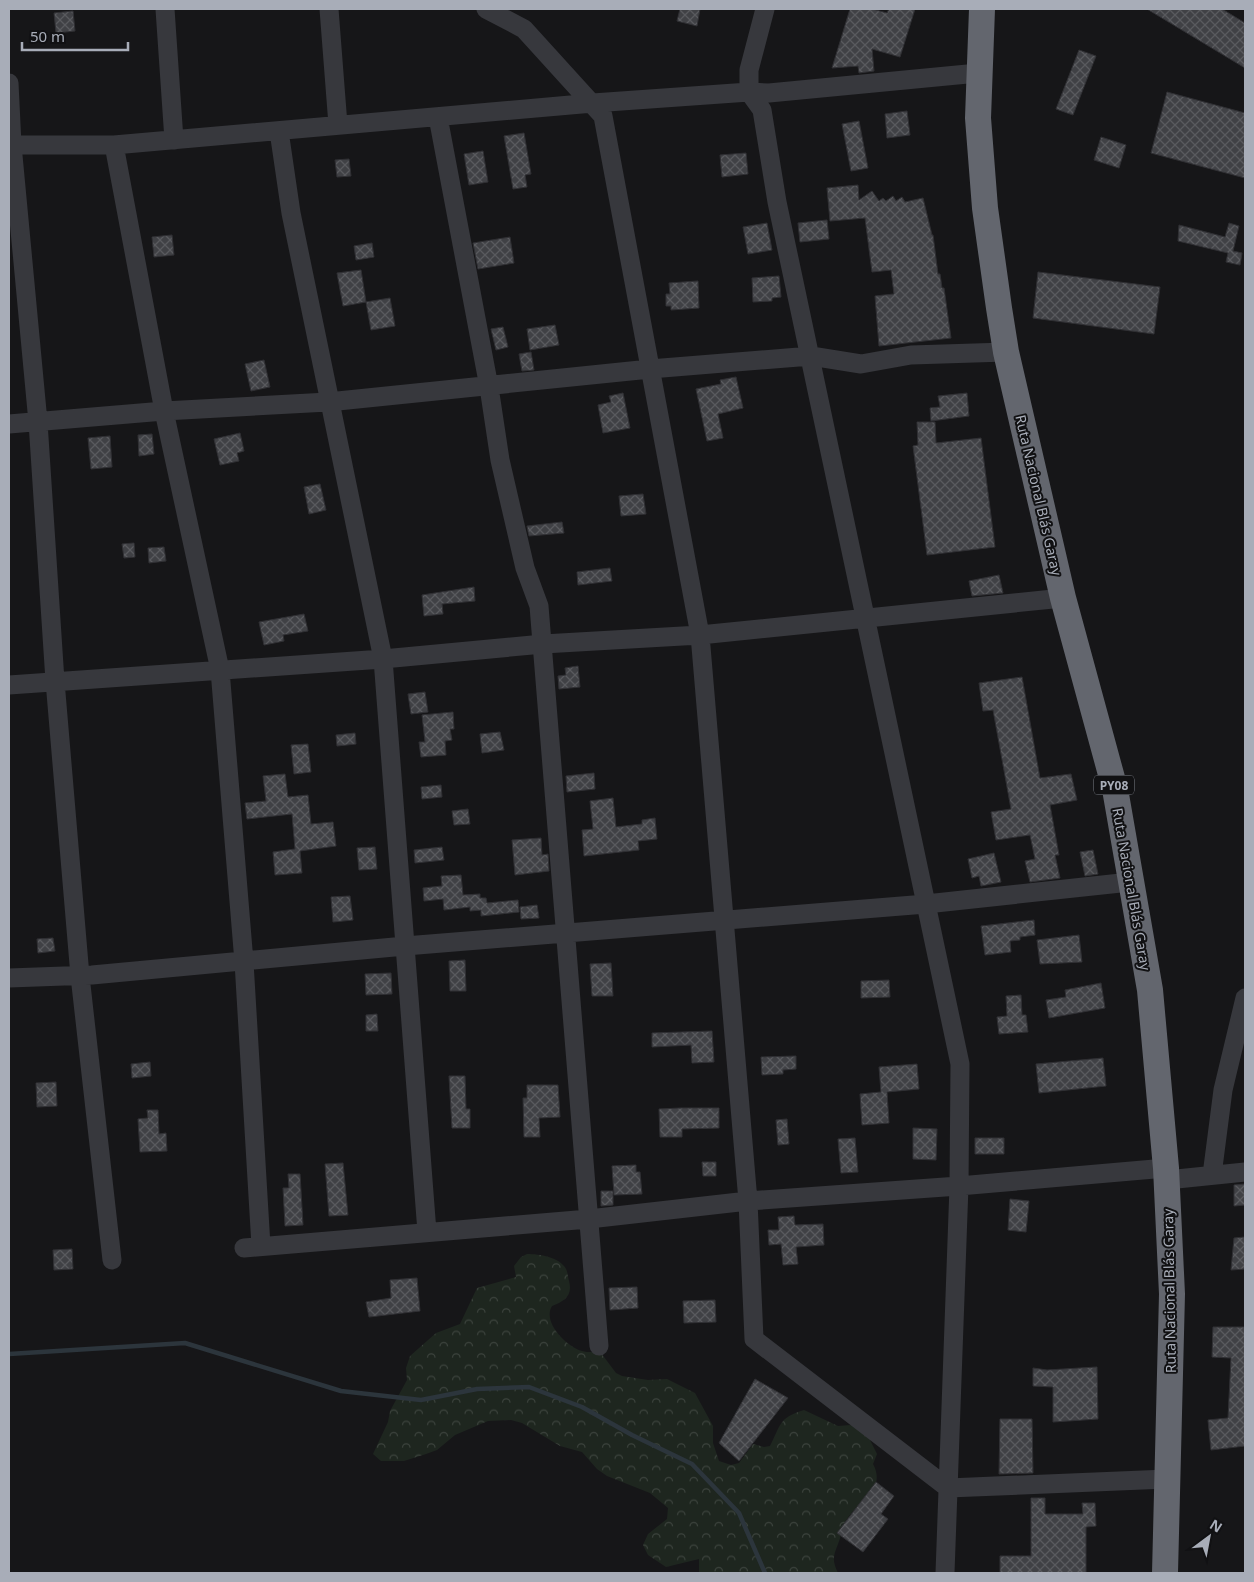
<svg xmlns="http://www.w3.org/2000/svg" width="1254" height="1582" font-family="'Noto Sans',sans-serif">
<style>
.forest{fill:url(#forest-crowns)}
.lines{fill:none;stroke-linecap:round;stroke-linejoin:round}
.stream{stroke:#2c353c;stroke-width:4.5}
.building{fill:url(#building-cross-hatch);stroke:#303034}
.minor{stroke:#37383d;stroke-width:19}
.highway{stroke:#63666e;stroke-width:26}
.labels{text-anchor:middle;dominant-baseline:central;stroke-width:4;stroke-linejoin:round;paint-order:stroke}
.shield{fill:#111113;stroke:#7b7e86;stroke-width:1}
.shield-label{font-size:12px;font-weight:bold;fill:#a8adb8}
.street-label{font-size:14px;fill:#a8adb8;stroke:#111113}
</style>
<defs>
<pattern id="forest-crowns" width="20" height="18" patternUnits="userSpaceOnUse" patternTransform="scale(1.25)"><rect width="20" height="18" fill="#1e261f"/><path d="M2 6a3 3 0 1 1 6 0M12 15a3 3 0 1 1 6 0" fill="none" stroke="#3c433d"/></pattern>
<pattern id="building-cross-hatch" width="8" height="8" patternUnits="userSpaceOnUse" patternTransform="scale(1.25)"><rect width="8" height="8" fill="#404145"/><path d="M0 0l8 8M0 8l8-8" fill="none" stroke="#595a5e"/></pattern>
</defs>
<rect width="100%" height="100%" fill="#161618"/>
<!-- forest -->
<path class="forest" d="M527,1254C539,1254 560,1257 566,1269C568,1273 568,1278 569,1281C573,1296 564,1301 552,1306C542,1322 566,1346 582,1351C588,1353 595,1351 601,1353L616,1373L622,1376L648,1380L667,1379L695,1393L713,1426V1443L719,1461L731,1465L739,1463L753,1444L764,1447L770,1446C781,1425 778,1418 804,1410L838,1426L851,1425L866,1432L877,1454L873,1464C887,1490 858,1502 847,1519C841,1527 842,1535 838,1544C833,1556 832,1561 838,1573H699V1559L666,1567L648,1555L643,1545L648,1534L667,1519L668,1508L650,1493L607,1476L597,1469L582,1452L560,1446L522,1423L511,1420L488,1421L455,1435L437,1450L426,1454L404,1461H381L373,1454L388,1422L390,1411L407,1380L406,1368L410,1356L436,1333L460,1324L477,1288L516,1277L514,1266L521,1257Z"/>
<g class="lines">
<!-- stream -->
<path class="stream" d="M9,1354L185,1343L341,1391L421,1400L477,1389L529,1387L582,1407L632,1435L692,1464L739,1513L765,1573"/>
</g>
<!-- building -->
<path class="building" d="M680,9H700L697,26L677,21Z
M850,9H872L887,13L889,9H915L900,57L872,49L874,71L859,73L858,66L832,68Z
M1147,9H1222L1245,23V68Z
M73,11L75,31L56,33L54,13Z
M1079,50L1096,56L1073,115L1056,109Z
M1167,92L1245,113V178L1151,153Z
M907,111L910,135L887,138L885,114Z
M859,121L868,168L851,171L842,124Z
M524,133L531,174L525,175L527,187L513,189L504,136Z
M1101,137L1126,145L1119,168L1094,160Z
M483,151L488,182L469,185L464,154Z
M746,153L748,174L722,177L720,155Z
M349,159L351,176L337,177L335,160Z
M858,185L859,200L872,191L879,201L883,198L886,201L893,196L896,201L902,197L905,202L923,198L932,235H933L938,274H940L942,288H944L951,338L879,346L875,296L894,294L891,270L872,272L865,218L830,221L827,188Z
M827,220L829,239L800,242L798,223Z
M767,223L772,250L748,254L743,227Z
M1229,223L1239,226L1233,251L1242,253L1240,265L1226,262L1228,253L1178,241L1179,225L1225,237Z
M172,235L174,255L154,257L152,237Z
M510,237L514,263L478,269L473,243Z
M372,243L374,257L356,260L354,246Z
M361,270L366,302L343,306L337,273Z
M1038,272L1160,287L1154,334L1033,318Z
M779,276L781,297L772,298V301L753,302L752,278Z
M698,281L699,308L671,310V306H666V294H670L669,283Z
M390,298L395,326L371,330L366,302Z
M555,325L559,345L530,350L527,329Z
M503,327L508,347L496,350L491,329Z
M531,352L534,370L522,371L519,354Z
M264,360L270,387L251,391L245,364Z
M736,377L743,408L718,414L723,438L707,441L696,389L721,384L720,380Z
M623,393L630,428L603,433L598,405L611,402L609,396Z
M967,393L969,416L931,421L930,408L940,407L938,396Z
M917,422H935L936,443L981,438L995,547L927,555L913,446L918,445Z
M240,433L244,451L237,453L239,461L220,465L214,439Z
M152,434L154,454L139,456L138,435Z
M110,436L112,467L91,469L88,438Z
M320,484L326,510L309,514L304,487Z
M643,494L646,514L621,516L619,496Z
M562,522L564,533L529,536L527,526Z
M134,543L135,557L124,558L122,544Z
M164,547L166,561L149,563L148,548Z
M610,568L612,581L578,585L577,572Z
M999,575L1003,593L972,596L969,581Z
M474,587L475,601L442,604L443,614L424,616L422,595Z
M304,614L308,631L283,635L284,641L264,645L259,622Z
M578,666L580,687L559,689L558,676L566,675L565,668Z
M1022,677L1040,778L1071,774L1077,800L1050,805L1059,855H1055L1060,878L1030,882L1025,861L1035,859L1030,835L996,840L991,812L1011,809L993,710L983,711L979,683Z
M425,692L428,712L411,714L408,694Z
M453,712L454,729H450L452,740L445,741L446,755L421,757L419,742H425L422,715Z
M500,732L504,750L482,753L480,734Z
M355,733L356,744L337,746L336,735Z
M308,744L311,772L294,774L291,745Z
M594,773L595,789L567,792L566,776Z
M285,774L288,797L308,795L311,824L333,822L336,846L300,851L302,873L275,875L273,852L295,849L292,814L247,819L245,803L266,801L263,776Z
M441,785L442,797L422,799L421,787Z
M613,798L616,827L642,824V820L655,818L657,839L638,841L639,850L584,856L582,830L593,829L590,801Z
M468,809L470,824L454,825L452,811Z
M541,838L542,855L548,854L549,871L515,875L512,840Z
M375,847L377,869L359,870L357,848Z
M442,847L444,860L415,863L414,850Z
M1093,850L1098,874L1085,876L1080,852Z
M994,853L1001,882L981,886L979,876L972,878L968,859Z
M461,875L463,895L480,894V898H486L487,903L518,900L519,912L481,916V910L470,911V907L444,910L443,899L424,901L423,888L442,886L441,876Z
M350,896L353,920L333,922L331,897Z
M537,905L539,918L521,919L520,907Z
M1034,920L1035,935L1020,937V940L1010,941L1011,952L985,955L981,926Z
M1079,935L1082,962L1040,964L1037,940Z
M53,938L55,951L38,953L37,939Z
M465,960L466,991H450L449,961Z
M611,963L613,996H592L590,964Z
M391,973L392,994L366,995L365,974Z
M889,980L890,997L861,998V981Z
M1101,983L1105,1008L1049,1018L1046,1000L1066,997L1065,990Z
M1021,995L1022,1015H1026L1028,1032L999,1034L997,1017L1007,1016L1006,996Z
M377,1014L378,1031H366V1015Z
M712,1031L714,1062L692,1063L691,1045L652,1047V1033Z
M796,1056V1069L783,1070V1074L762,1075L761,1057Z
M1103,1058L1106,1086L1039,1093L1036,1064Z
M150,1062L151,1076L132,1078L131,1064Z
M917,1064L919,1089L887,1092L889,1123L862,1125L860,1094L881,1092L879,1067Z
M449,1076H465L466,1109H470V1128H452Z
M56,1082L57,1106L37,1107L36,1083Z
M527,1085H558L560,1117L539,1118L540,1137H524L523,1098H527Z
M681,1108H719V1128L682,1129V1137H660L659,1109Z
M147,1110H158L159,1134L166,1133L167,1151L140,1152L138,1119L148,1118Z
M787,1119L789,1144L778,1145L776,1120Z
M913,1128L937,1129L936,1160L913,1159Z
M855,1138L858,1172L841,1173L838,1139Z
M975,1138H1004V1154H975Z
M702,1162H716V1176H703Z
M343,1163L348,1215L329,1216L325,1164Z
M636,1165V1172H640L642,1194L614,1195L612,1166Z
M288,1174H300L303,1225L285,1226L283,1188H289Z
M1245,1184V1205L1234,1206V1185Z
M601,1191H613V1205L601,1206Z
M1010,1199L1029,1201L1026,1232L1008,1230Z
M794,1216L795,1225L823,1224L824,1245L796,1247L798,1264L783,1265L781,1244L769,1245L768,1230H779L778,1217Z
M1245,1237V1269L1231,1270L1234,1238Z
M72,1249L73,1269L54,1270L53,1250Z
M417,1278L420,1311L369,1317L366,1302L391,1298L390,1280Z
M637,1287L638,1308L610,1310L609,1288Z
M715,1300L716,1322L684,1323L683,1301Z
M1213,1327H1245V1446L1211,1450L1208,1420L1228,1418L1231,1358L1212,1357Z
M1097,1367L1098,1419L1053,1422V1387L1033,1386V1368L1047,1370Z
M755,1379L788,1398L739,1461L719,1443Z
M1000,1419H1032L1033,1473L999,1474Z
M876,1482L894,1496L881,1514L888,1519L863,1552L837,1533Z
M1031,1498H1045V1514H1083L1082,1503H1095L1096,1526L1086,1527V1573H1000V1556H1031Z"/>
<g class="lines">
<!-- minor -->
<path class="minor" d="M165,9L174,140
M329,9L338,125
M486,9L524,29L603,116L700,635L748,1201L754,1339L948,1488L1167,1479
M765,9L749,70V92L762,110L777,202L960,1064L959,1186L945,1573
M9,83L12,145L38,422L55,681L80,976L112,1260
M438,117L489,387L500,460L525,568L539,606L599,1346
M279,131L291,213L383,659L427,1232
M9,145H114L593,103L749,92L769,93L978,73
M114,145L164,411L220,670L244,962L261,1246
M9,424L164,411L328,402L650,369L811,356L861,364L911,355L1006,352
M9,685L383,659L543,644L700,635L1063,598
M9,978L92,975L405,946L926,904L1130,882
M1212,1175L1223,1090L1245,998
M1167,1180L1245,1172
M244,1248L589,1219L748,1201L959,1186L1166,1168"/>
<!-- highway -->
<path class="highway" d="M982,9L978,118L985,208L999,308L1006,352L1063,598L1115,789L1150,990L1166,1168L1172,1294L1165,1573"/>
</g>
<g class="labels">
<!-- shield labels -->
<rect class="shield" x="1094" y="775.5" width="40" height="19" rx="4"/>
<g class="shield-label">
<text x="1114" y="785">PY08</text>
</g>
<!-- street labels -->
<g class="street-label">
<text transform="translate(1039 495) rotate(77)">Ruta Nacional Blás Garay</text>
<text transform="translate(1132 889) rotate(80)">Ruta Nacional Blás Garay</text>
<text transform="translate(1169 1291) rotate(-91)">Ruta Nacional Blás Garay</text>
</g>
</g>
<!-- border -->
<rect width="1254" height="1582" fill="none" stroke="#a8adb8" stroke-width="20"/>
<!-- north arrow -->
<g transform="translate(1209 1537) rotate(32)" stroke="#111113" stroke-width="4" paint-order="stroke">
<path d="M0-4L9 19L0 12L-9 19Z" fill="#a8adb8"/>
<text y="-8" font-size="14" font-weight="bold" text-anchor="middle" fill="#a8adb8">N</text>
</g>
<!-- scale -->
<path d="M22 42v8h106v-8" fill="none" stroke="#a8adb8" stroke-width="2.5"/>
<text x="30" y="42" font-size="15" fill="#a8adb8" stroke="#111113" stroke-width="4" paint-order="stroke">50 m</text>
</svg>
